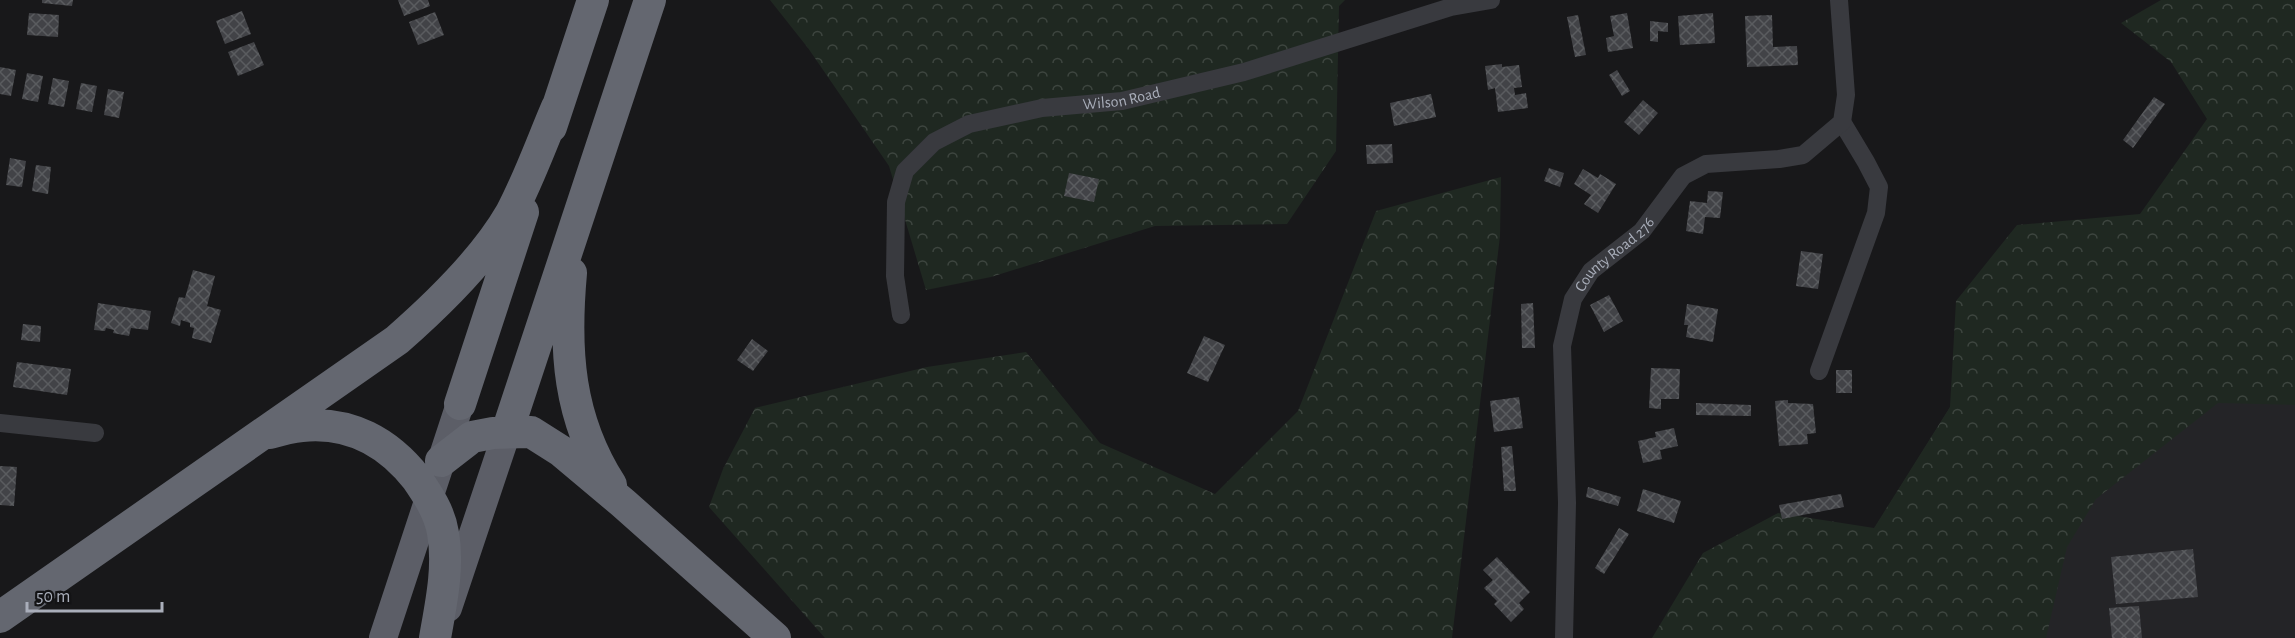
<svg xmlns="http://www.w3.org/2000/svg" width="2295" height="638" font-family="'Alegreya Sans',sans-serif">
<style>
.built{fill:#242427}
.forest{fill:url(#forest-crowns)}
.building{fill:url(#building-cross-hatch)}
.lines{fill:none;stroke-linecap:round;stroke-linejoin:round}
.minor{stroke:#393a3f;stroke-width:18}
.trunk{stroke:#5c5e67;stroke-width:28}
.motorway{stroke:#646770;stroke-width:32}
.labels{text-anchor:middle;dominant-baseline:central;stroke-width:6;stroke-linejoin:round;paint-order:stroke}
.street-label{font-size:16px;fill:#a9aeba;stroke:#131315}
</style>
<defs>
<pattern id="forest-crowns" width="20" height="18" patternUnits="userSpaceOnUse" patternTransform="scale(1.5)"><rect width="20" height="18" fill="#1f2821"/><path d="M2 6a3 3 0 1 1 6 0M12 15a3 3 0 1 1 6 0" fill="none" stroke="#3d453f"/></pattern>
<pattern id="building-cross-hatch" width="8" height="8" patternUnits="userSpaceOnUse" patternTransform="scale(1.5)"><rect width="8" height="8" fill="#424347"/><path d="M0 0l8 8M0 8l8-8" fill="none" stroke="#5a5c5f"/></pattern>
</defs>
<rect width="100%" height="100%" fill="#18181a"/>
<!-- built -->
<path class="built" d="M2295,235V638H1922L1874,529L2027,284Z"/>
<!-- forest -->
<path class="forest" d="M770,0H1345L1339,6L1336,151L1287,224L1155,226L991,277L926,290L889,166L808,48Z
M2161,0H2295V405L2218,403L2096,499L2067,547L2046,638H1652L1703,553L1778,513L1874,528L1950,407L1956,301L2017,225L2140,214L2207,119L2171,62L2121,23Z
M1501,177L1500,236L1452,638H825L709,507L723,469L755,408L927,367L1026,352L1100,443L1215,494L1298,411L1376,211Z"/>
<!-- building -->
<path class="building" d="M42,0H73L72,6L42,3Z
M398,0H428L430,6L404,16Z
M242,11L251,34L225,44L216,21Z
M435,12L444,35L418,45L409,22Z
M29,13L59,15L58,37L27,35Z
M1627,13L1633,48L1608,52L1606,38L1614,36L1610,16Z
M1713,13L1715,43L1680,45L1678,16Z
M1578,15L1586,55L1575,57L1567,17Z
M1772,15L1773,47L1797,46L1798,65L1747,67L1745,16Z
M1650,21L1668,23V32L1658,31V42L1650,41Z
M254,42L264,65L238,76L228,52Z
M1502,64V67L1519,65L1522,87L1514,88L1515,95L1526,93L1528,108L1498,112L1495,88L1488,90L1485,66Z
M0,67L16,70L11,96L0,94Z
M1617,70L1630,91L1622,96L1609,75Z
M27,73L43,76L38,102L22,99Z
M53,78L69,81L64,107L48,104Z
M81,83L97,86L92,112L76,109Z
M108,89L124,92L119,118L104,115Z
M1431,94L1436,117L1394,126L1390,103Z
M2154,97L2165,104L2133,148L2123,140Z
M1643,100L1658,113L1639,135L1624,122Z
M1392,144L1393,163L1367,164L1366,145Z
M10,158L26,161L22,187L6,185Z
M36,165L51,167L48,194L32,191Z
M1549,168L1564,173L1560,187L1544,181Z
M1583,169L1598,178L1600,174L1616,184L1598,213L1584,204L1591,195L1574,184Z
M1069,173L1099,179L1094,202L1064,196Z
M1708,191L1723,192L1720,218L1705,217L1703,234L1686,231L1690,201L1707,203Z
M1801,251L1823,254L1818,289L1796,286Z
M193,270L215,276L207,306L221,310L211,343L192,338L194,328L190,327V323L181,320L180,326L171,323L179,297L185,298Z
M1609,295L1623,321L1604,332L1590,305Z
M98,303L151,311L148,330L131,328L129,336L113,333L114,330L106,328L105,331L94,330Z
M1533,303L1535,348H1522L1521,304Z
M1687,304L1718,309L1713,342L1686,337L1688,325H1684Z
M23,324L41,326L40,342L21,340Z
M1204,336L1225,345L1208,382L1187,373Z
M752,339L768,351L753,371L737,360Z
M17,362L71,369L67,395L13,387Z
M1651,368L1680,369L1679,399H1661V409L1649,408Z
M1836,370H1852V393H1836Z
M1519,397L1523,428L1494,432L1490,401Z
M1788,400V403L1813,404L1816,433L1807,434L1808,444L1779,446L1775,401Z
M1696,403L1751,405V416L1696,415Z
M1674,428L1678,446L1660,450L1662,459L1643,463L1638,441L1656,437L1655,432Z
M1512,446L1516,491H1504L1501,447Z
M0,466L17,467L14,506L0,505Z
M1588,487L1621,497L1618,506L1586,497Z
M1643,489L1681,501L1674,523L1637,511Z
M1841,494L1844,507L1782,519L1779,505Z
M1619,528L1629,534L1604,574L1595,568Z
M2193,549L2198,597L2116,604L2111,557Z
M1497,557L1530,592L1519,603L1524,609L1511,622L1494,604L1497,601L1484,588L1493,580L1483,570Z
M2139,606L2142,638H2112L2109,608Z"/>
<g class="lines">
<!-- minor -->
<g class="minor">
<path id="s1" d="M901,315L895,276L896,202L905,171L934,142L969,124L1042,108L1122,101L1244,72L1451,7L1491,0"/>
<path d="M1819,371L1876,213L1879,187L1866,162L1842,122"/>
<path d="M0,423L95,433"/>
<path id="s2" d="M1564,638L1567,503L1562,346L1573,299L1591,271L1642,231L1683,176L1706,164L1779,159L1803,155L1842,122L1846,95L1839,0"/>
</g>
<!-- trunk -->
<path class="trunk" d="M448,608L507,432
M383,638L460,404"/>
<!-- motorway -->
<path class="motorway" d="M551,127L593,0
M571,273C564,350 568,418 611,485
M460,404L523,212
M507,432L650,0
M270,433C280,430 291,427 302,426C350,421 388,442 417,479C428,495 440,513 443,533C449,567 441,604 435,638
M441,461L472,437L493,433L531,432L561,451L623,503L775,638
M0,617L397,340C437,305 484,260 511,213C529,179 542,142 557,107"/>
</g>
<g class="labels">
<!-- street labels -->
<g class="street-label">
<text stroke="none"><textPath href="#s1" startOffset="381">Wilson Road</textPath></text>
<text stroke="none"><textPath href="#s2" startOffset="402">County Road 276</textPath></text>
</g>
</g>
<!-- scale -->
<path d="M27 602v9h135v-9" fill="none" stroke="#a9aeba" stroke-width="3"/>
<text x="36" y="602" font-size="18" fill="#a9aeba" stroke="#131315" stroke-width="4.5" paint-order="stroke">50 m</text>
</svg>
